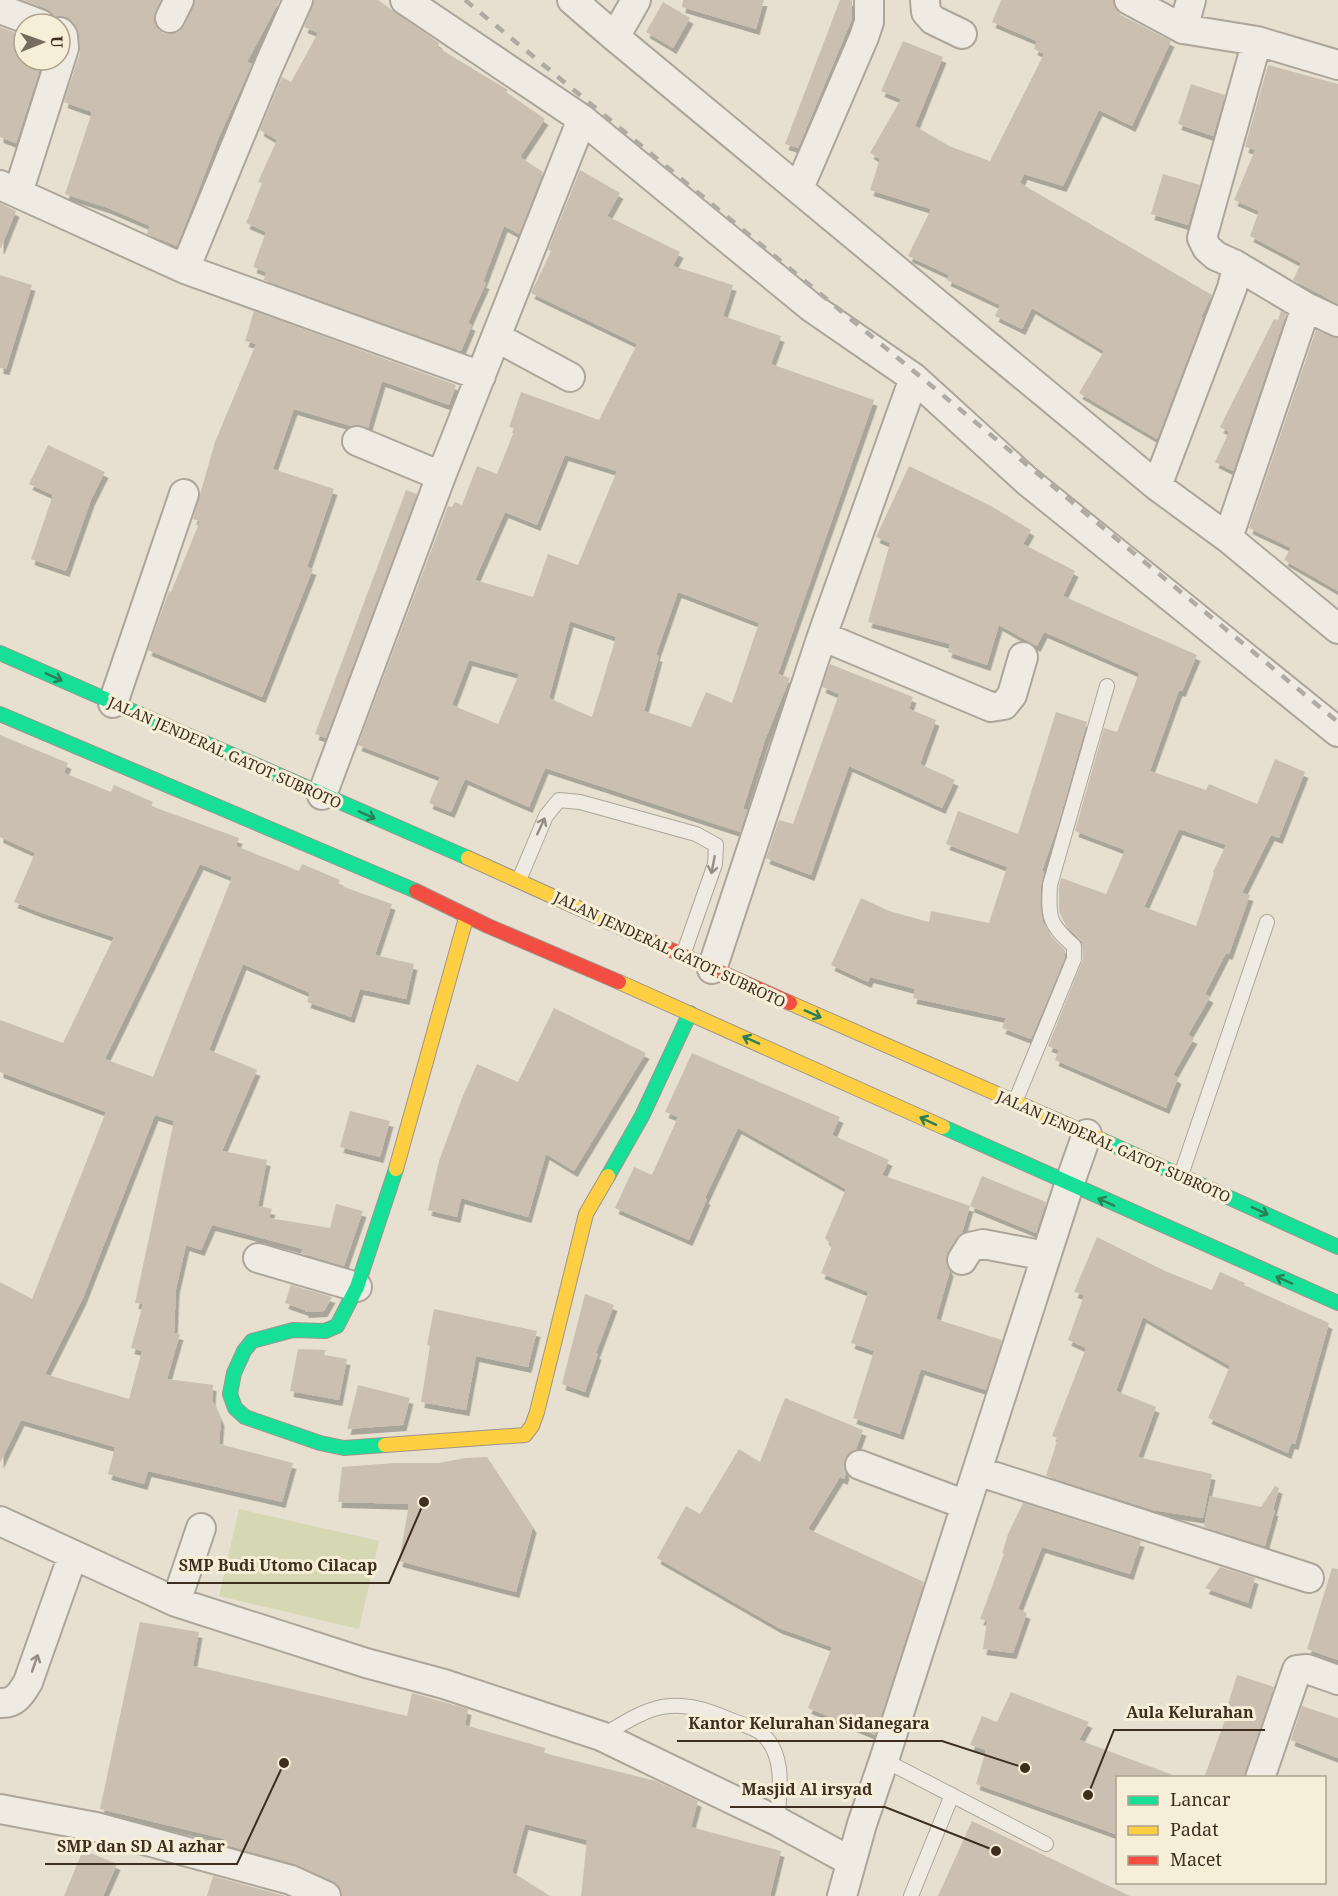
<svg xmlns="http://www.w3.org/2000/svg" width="1338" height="1896" font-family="'Noto Serif',serif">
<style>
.green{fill:#d6d7b3}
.building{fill:#cbbfb2;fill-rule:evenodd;filter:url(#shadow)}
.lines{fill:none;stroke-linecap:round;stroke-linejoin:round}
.lane-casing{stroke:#ada599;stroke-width:16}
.street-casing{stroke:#ada599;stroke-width:32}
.fast-casing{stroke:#9c958a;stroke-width:16}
.slow-casing{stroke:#9c958a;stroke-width:16}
.jam-casing{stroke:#9c958a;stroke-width:16}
.lane{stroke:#efebe3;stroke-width:14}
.street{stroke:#efebe3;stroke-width:28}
.fast{stroke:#16e098;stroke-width:14}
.slow{stroke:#ffcf43;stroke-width:14}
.jam{stroke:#f24e42;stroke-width:14}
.rail{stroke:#afaaa2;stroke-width:4.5;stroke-dasharray:10 10;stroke-linecap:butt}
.oneway{stroke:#2b7e56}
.oneway2{stroke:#968c82}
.labels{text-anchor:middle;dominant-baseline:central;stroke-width:6;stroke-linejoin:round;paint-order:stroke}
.street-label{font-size:15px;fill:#3d2e20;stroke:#f7eed8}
.leader{fill:none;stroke:#3d2e20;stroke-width:2}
.callout-dot{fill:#3d2e20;stroke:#f7eed8;stroke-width:2}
.callout-label{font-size:16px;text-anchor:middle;font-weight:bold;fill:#3d2e20;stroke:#f7eed8;stroke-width:6;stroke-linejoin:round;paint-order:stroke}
</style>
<defs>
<filter id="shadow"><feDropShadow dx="3.5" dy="6" stdDeviation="0" flood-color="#0004"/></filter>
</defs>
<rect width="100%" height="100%" fill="#e7e0d1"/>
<!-- green -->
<path class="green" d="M239,1509L379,1541L359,1629L219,1596Z"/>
<!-- building -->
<path class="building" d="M23,0H161L154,20L157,28L163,33L170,34L179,32L184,26L195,0H280L247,62L252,64L219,137L177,246L147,234L150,226L108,208L65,194L92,112L64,102L80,53L79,35L76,26L67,17H54L46,9Z
M314,0H378L439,43L437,47L508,90L506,92L545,119L520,157L543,172L519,234L504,226L483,282L486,283L468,323L472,325L461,351L264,280L266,272L253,267L266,232L246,223L262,183L258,182L277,140L260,130L282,77L291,82L318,33L304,27Z
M683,0H764L756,29L682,7Z
M840,0H852V19L798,148L785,144Z
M1001,0H1113L1115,8L1121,15L1171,41L1132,126L1099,110L1063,186L1024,174L1020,183L1212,295L1201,317L1203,318L1157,439L1079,393L1104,351L1032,308L1022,329L995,316L1000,305L947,280L949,275L908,256L931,209L870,190L880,159L870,153L901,99L881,91L903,41L943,57L915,126L949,146L990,161L1044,54L1034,49L1037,41L992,22Z
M663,2L690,18L673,48L646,32Z
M0,27L24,36V60H43L16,143L0,137Z
M1268,65L1338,84V304L1293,280L1301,263L1250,236L1259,211L1234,200L1255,150L1245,147Z
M1191,84L1225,95L1213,136L1178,124Z
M580,170L620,193L607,216L680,252L673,266L733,285L723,316L781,336L771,364L874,400L778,674L790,678L765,740L743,809L747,810L740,832L545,768L529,807L465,779L451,812L429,803L440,777L358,745L448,506L452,507L455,502L462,505L477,466L497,474L515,429L509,427L521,392L599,420L637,344L531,293L551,251L548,250ZM565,455L617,471L578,565L548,554L533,597L475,580L505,512L537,525ZM678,592L759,623L732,703L706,692L691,727L644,711L659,656L656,655ZM570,621L616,637L592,717L549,698ZM469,660L519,674L498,724L452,705Z
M1163,174L1200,185L1188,225L1151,214Z
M0,203L16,211L1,248H0Z
M0,275L32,285L6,369L0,368Z
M254,311L456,385L449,405L382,381L368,428L355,425L351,426L294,409L273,469L334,489L307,567L313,569L262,697L148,650L169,591L171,592L200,521L193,519L215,442L256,344L245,341Z
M1281,311L1286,314L1233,471L1215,462L1229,432L1220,427L1274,319L1278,320Z
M1316,330L1338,338V591L1284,560L1291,548L1249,528Z
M48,445L105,472L91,500L66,571L31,559L53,495L29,484Z
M909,466L991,506L1031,530L1023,544L1075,571L1063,596L1197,655L1182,691L1179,690L1150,771L1206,790L1209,784L1257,804L1275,759L1305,772L1279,838L1271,835L1242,893L1250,895L1229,954L1226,953L1205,994L1210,997L1188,1035L1194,1038L1173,1075L1178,1078L1166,1108L1055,1060L1059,1050L1048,1046L1083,959L1082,942L1066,926L1059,911V886L1061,878L1106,894L1125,850L1075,831L1104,728L1117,732L1139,673L1044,632L1037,646L999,625L987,665L948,652L950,644L868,622L890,543L876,537ZM1179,829L1226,845L1213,872L1214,873L1196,926L1144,907Z
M406,490L417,494L326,738L315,734Z
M830,664L913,697L909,709L936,720L920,764L955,780L942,808L849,766L811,875L766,858L779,820L793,824L839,694L822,687Z
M1056,712L1087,722L1058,825L1042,871L1044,872L1041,885L1040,906L1043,922L1052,937L1065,950V957L1031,1039L1002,1028L1006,1018L913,998L915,989L870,977L868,982L831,965L861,898L889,911L929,922L931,911L989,923L1007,867L946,844L958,811L1018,834Z
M0,735L68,763L64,773L111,792L114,785L153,802L151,806L239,838L236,846L299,871L302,864L340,880L338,885L392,904L375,955L414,964L406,999L360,989L351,1017L307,1002L310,993L243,964L209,1050L257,1070L222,1151L267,1160L258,1206L272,1209L269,1218L330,1228L336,1204L363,1211L344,1266L301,1253L303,1249L212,1225L201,1250L186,1245L176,1289L174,1333L180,1334L167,1379L213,1385L212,1400L221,1420L219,1444L293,1463L282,1502L148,1471L144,1484L108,1474L115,1447L21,1420L0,1463V1282L32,1299L106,1112L0,1072V1020L63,1043L114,937L39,912L14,902L35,853L0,837ZM200,864L232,877L153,1077L105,1059ZM155,1115L174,1121L135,1303L143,1304L131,1348L142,1351L129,1399L45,1374L83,1298Z
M554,1008L646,1053L574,1171L546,1154L528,1217L461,1198L457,1217L428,1210L439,1161L462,1098L477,1064L518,1082Z
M692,1053L840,1117L832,1135L889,1160L882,1175L970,1206L962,1233L948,1252L946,1260L950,1271L936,1319L1002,1340L986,1390L921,1369L900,1434L853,1418L874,1351L851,1343L868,1292L821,1273L832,1246L825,1238L846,1189L738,1128L705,1198L707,1199L689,1240L615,1208L634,1167L652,1175L678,1117L665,1112Z
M350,1111L390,1121L380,1157L340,1147Z
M982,1176L1046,1202L1036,1233L970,1206Z
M1097,1237L1165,1271L1212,1290L1220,1272L1245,1283L1244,1285L1329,1323L1295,1444L1291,1443L1288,1453L1208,1418L1230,1366L1143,1317L1116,1391L1156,1407L1138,1457L1212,1474L1203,1518L1153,1510L1046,1476L1058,1438L1052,1436L1086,1348L1068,1340L1084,1295L1074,1292Z
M291,1285L332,1297L324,1311L305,1312V1310L285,1303Z
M585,1294L614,1305L596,1353L598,1354L585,1392L562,1384Z
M434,1309L537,1331L528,1367L476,1356L466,1410L421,1402L430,1346L427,1345Z
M298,1349L326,1350L324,1355L347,1359L339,1400L290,1391Z
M358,1385L410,1398L403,1425L347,1429Z
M785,1398L863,1430L856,1449L849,1453L845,1459L844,1467L846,1473L844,1479L840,1477L808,1529L924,1582L875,1735L808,1708L832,1647L779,1628L657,1558L686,1506L700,1514L739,1449L760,1462Z
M487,1457L533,1527L516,1592L399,1561L409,1504L338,1502L342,1467L394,1463H439L465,1458Z
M1275,1486L1279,1488L1273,1510H1275L1265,1546L1204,1527L1210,1496L1261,1507Z
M1023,1503L1141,1541L1130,1574L1042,1547L1018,1609L1027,1613L1013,1653L983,1649L987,1621L980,1619L1004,1554H1002L1008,1534Z
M1220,1567L1255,1578L1248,1603L1205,1588Z
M1332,1568L1338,1569V1660L1307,1649Z
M140,1622L199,1632L193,1666L407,1716L412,1693L468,1709L465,1725L545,1748L544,1753L656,1781L698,1801L691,1827L781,1851L770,1896H581L587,1840L525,1824L512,1872L550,1896H342L340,1887L333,1881L295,1864L223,1844L225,1839L100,1809Z
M1237,1675L1274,1687L1244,1778H1204L1225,1720H1223Z
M1011,1692L1089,1722L1079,1740L1173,1775V1778H1118V1835L976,1784L986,1750L970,1745L982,1716L997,1722Z
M1302,1706L1338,1718V1758L1291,1740Z
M972,1821L1130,1896H938Z
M83,1850L117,1864L103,1896H64Z
M213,1876L285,1896H286H207Z"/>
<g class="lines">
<defs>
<path id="lane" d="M519,880L546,816L559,800L580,802L696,834L716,845L715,864L683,955
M1015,1102L1074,959V946C1049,924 1048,918 1050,885L1107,686
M1181,1175L1267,922
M602,1736C654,1704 672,1695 731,1720C741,1724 753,1727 761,1733C786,1753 780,1793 777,1821
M884,1760L1046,1844
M911,1896L952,1795"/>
<path id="street" d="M405,0L582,119L811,307L914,378L1027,481L1338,732
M572,0L615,37L1157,486L1228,538L1338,629
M925,0L926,12L933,20L962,34
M1129,0L1183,29L1257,41L1338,65
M0,9L40,24
M170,18L179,0
M1183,29L1191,0
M615,37L636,0
M0,185L185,269L481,376
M799,188L864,37L869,22V0
M18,193L64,48L63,36L60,32
M185,269L269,65L298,0
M1306,307L1338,322
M496,337L570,377
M357,441L441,476
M1157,486L1232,288L1235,276L1234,264
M1228,538L1306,307L1234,264L1216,256L1207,248L1202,238L1257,41
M822,636L991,707L1004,705L1012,695L1023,657
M113,703L184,494
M322,795L441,476L582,119
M712,969L822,636L914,378
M258,1258L357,1287
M962,1260L970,1247L983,1244L1046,1256
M860,1465L966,1505
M977,1471L1309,1578
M0,1521L176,1602L366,1663L444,1684L601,1736L777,1821L850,1861
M176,1602L201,1528
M0,1703C15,1704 21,1694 28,1682L73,1555
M1260,1778L1297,1670L1307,1669L1338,1680
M0,1809L96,1827L291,1880L326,1896
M842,1896L862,1824L884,1760L1069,1185L1087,1134"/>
<path id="fast" d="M0,653L468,858
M0,714L416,891
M943,1127L1338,1303
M1102,1140L1338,1247
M608,1176L642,1116L690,1013
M385,1445L344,1448L320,1443L245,1417L235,1408L230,1394L234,1373L244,1351L252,1341L293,1330L325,1331L337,1326L357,1287L396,1169"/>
<path id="slow" d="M468,858L642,937
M619,982L943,1127
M790,1003L1102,1140
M396,1169L466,918
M385,1445L525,1435L532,1426L537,1412L586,1214L608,1176"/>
<path id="jam" d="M416,891L488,926L619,982
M642,937L790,1003"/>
</defs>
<!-- lane casing -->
<use href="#lane" class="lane-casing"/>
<!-- street casing -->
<use href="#street" class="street-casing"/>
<!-- fast casing -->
<use href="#fast" class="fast-casing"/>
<!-- slow casing -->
<use href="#slow" class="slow-casing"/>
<!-- jam casing -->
<use href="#jam" class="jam-casing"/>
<!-- lane -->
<use href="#lane" class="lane"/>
<!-- street -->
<use href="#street" class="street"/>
<!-- fast -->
<use href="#fast" class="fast"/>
<!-- slow -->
<use href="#slow" class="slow"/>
<!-- jam -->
<use href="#jam" class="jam"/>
<!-- rail -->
<path class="rail" d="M465,0L1338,722"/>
</g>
<!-- one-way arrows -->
<defs><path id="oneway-shaft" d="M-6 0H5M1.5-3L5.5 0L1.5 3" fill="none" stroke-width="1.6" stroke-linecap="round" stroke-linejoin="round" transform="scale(1.5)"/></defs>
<g class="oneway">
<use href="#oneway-shaft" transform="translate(54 677) rotate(24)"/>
<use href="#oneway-shaft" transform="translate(367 815) rotate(24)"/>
<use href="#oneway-shaft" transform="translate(813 1014) rotate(24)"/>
<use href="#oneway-shaft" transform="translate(751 1040) rotate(-156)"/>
<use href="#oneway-shaft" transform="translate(928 1121) rotate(-155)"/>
<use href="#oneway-shaft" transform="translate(1106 1202) rotate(-156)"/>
<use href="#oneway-shaft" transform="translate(1260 1211) rotate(25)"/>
<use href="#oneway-shaft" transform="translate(1284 1280) rotate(-156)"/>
</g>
<g class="oneway2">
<use href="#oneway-shaft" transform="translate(541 826) rotate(-65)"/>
<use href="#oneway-shaft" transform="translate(713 865) rotate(101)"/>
<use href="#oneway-shaft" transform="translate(35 1663) rotate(-71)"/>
</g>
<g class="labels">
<!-- street labels -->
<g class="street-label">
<text transform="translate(225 752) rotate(24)">JALAN JENDERAL GATOT SUBROTO</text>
<text transform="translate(670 949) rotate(25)">JALAN JENDERAL GATOT SUBROTO</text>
<text transform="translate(1114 1146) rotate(24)">JALAN JENDERAL GATOT SUBROTO</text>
</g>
</g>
<!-- callouts -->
<path class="leader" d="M424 1502L389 1583H167M1088 1795L1114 1730H1265M1025 1768L942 1741H677M996 1851L885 1807H730M284 1763L237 1864H45"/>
<g class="callout-dot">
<circle cx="424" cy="1502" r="6"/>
<circle cx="1088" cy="1795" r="6"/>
<circle cx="1025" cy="1768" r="6"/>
<circle cx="996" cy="1851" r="6"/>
<circle cx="284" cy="1763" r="6"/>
</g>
<g class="callout-label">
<text x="278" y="1571">SMP Budi Utomo Cilacap</text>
<text x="1190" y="1718">Aula Kelurahan</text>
<text x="809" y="1729">Kantor Kelurahan Sidanegara</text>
<text x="807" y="1795">Masjid Al irsyad</text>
<text x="141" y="1852">SMP dan SD Al azhar</text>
</g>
<!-- legend -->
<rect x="1116" y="1776" width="210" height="108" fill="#f7eed8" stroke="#ada18e" stroke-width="1.5"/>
<rect x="1128" y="1796" width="30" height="9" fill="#16e098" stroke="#ada18e" stroke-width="1.5"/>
<text x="1170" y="1806" font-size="18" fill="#3d2e20">Lancar</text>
<rect x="1128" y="1826" width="30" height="9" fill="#ffcf43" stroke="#ada18e" stroke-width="1.5"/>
<text x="1170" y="1836" font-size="18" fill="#3d2e20">Padat</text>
<rect x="1128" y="1856" width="30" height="9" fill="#f24e42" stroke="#ada18e" stroke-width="1.5"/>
<text x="1170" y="1866" font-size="18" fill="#3d2e20">Macet</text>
<!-- north arrow -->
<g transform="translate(42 42) rotate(89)"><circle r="28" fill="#f7eed8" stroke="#ada18e" stroke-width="1.5"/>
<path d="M0-4.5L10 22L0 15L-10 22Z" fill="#786c5e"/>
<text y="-9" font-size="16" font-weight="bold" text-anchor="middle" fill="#3d2e20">U</text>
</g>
</svg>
